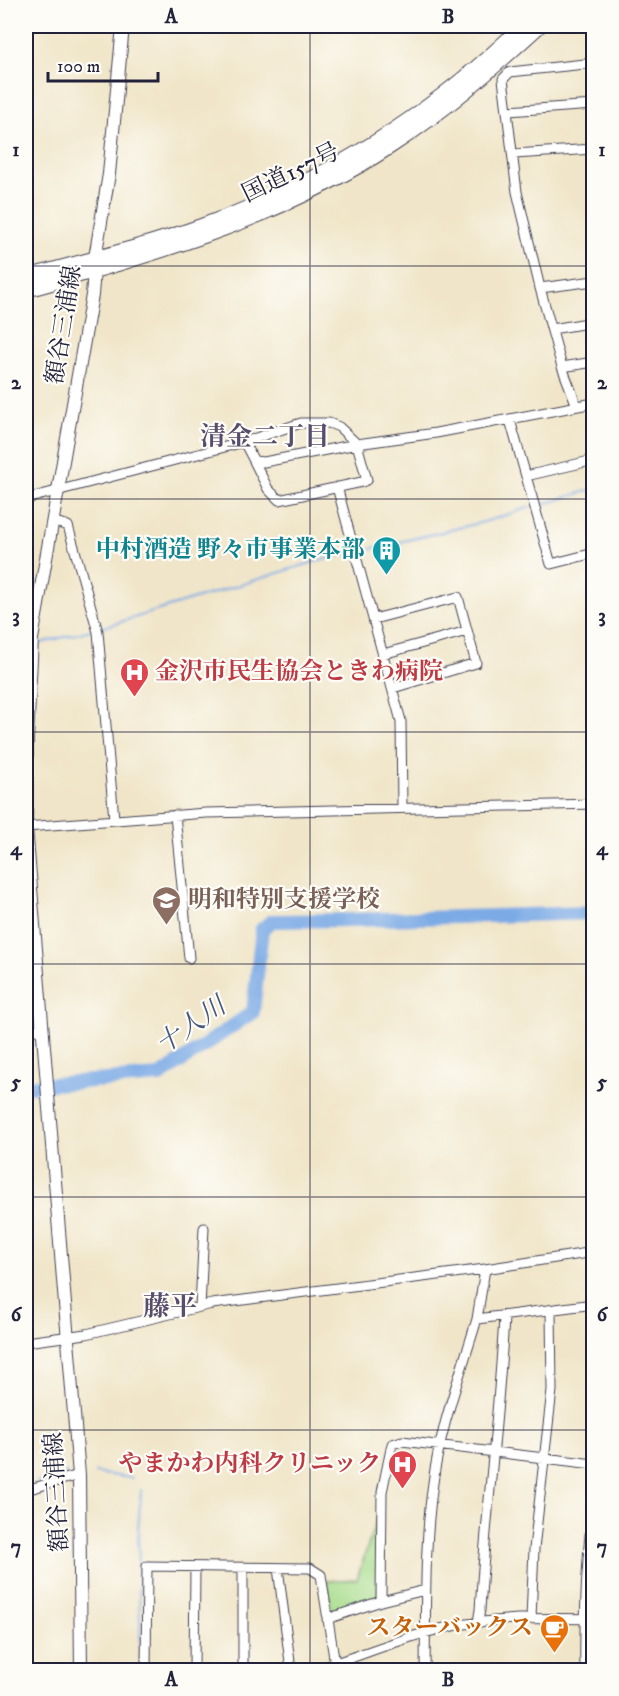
<svg xmlns="http://www.w3.org/2000/svg" width="619" height="1696" font-family="'IM FELL DW Pica','Noto Serif JP',serif">
<style>
.green{fill:#a7dc8c;stroke:#647f64;stroke-width:1.5}
.lines{fill:none;stroke-linecap:round;stroke-linejoin:round}
.stream{stroke:#7baae5;stroke-width:2}
.river{stroke:#7baae5;stroke-width:14}
.minor-casing{stroke:#413f50;stroke-width:11}
.major-casing{stroke:#413f50;stroke-width:14}
.highway-casing{stroke:#413f50;stroke-width:16}
.minor{stroke:#fff;stroke-width:9}
.major{stroke:#fff;stroke-width:12}
.highway{stroke:#fff;stroke-width:14}
.grid{fill:none;stroke:#22223b;stroke-width:1.5;stroke-opacity:0.55}
.labels{text-anchor:middle;dominant-baseline:central;stroke-width:4.5;stroke-linejoin:round;paint-order:stroke}
.street-label{font-size:24px;fill:#22223b;stroke:#fdfcf7}
.culture-label{font-size:24px;font-weight:bold;fill:#0d838f;stroke:#fdfcf7;text-anchor:end}
.health-label{font-size:24px;font-weight:bold;fill:#be3a42;stroke:#fdfcf7;text-anchor:start}
.education-label{font-size:24px;font-weight:bold;fill:#785e54;stroke:#fdfcf7;text-anchor:start}
.food-label{font-size:24px;font-weight:bold;fill:#c56008;stroke:#fdfcf7;text-anchor:end}
.neighbourhood-label{font-size:26px;font-weight:bold;fill:#574d6c;stroke:#fdfcf7}
.water-label{font-size:26px;font-style:italic;fill:#46587f;stroke:#fdfcf7}
.quarter-label{font-size:27px;font-weight:bold;fill:#574d6c;stroke:#fdfcf7}
.neatline{fill:none;stroke:#22223b;stroke-width:2}
.grid-label{font-size:20px;text-anchor:middle;font-weight:bold;fill:#22223b}
</style>
<rect width="100%" height="100%" fill="#fdfcf7"/>
<filter id="ink" filterUnits="userSpaceOnUse"><feTurbulence type="fractalNoise" baseFrequency=".0167" numOctaves="2"/><feDisplacementMap in="SourceGraphic" scale="12" xChannelSelector="R" yChannelSelector="G"/><feConvolveMatrix kernelMatrix="1 2 1 2 8 2 1 2 1" color-interpolation-filters="sRGB"/></filter>
<filter id="wash" filterUnits="userSpaceOnUse"><feTurbulence type="fractalNoise" baseFrequency=".008" numOctaves="4" result="noise"/><feDisplacementMap in="SourceGraphic" scale="24" xChannelSelector="R" yChannelSelector="G"/><feGaussianBlur stdDeviation="1.35" result="paint"/><feColorMatrix in="noise" values="0 0 0 0 0 0 0 0 0 0 0 0 0 0 0 0 0 1.4 0 .05"/><feComposite in="paint" operator="in"/></filter>
<g filter="url(#wash)">
<rect width="100%" height="100%" fill="#f0e5c8"/>
<!-- green -->
<path class="green" d="M379,1512V1599L331,1615L327,1581L357,1579Z"/>
<g class="lines">
<!-- stream -->
<path class="stream" d="M225,26L250,29L299,26
M537,506L594,489
M357,552L484,522L531,507
M101,628L317,561L351,553
M37,644L95,629
M95,1473L132,1478
M37,1482L67,1473
M141,1490L138,1530L141,1670"/>
<!-- river -->
<path class="river" d="M26,1086L160,1076L253,1012L262,929L272,921L348,920L594,913"/>
</g>
</g>
<g filter="url(#ink)">
<g class="lines">
<defs>
<path id="minor" d="M508,111L594,105
M514,154L594,149
M540,288L517,192L503,79L510,72L594,63
M552,329L594,322
M562,367L594,362
M577,406L562,367L540,288L594,281
M510,420L551,564L594,553
M244,442L254,461L264,462L357,444L367,480L362,482L279,500L268,489L254,461
M526,476L594,460
M337,487L401,721L402,808
M26,499L244,442L301,423H329L339,427L357,444L436,433L594,403
M52,521L68,526L98,632L114,819
M374,619L458,597L476,663L393,688
M383,654L467,631
M175,815L189,958
M26,827L206,813L594,804
M26,1031L42,1029
M200,1307L204,1228
M477,1319L485,1269
M26,1342L86,1334L212,1304L485,1269L594,1252
M26,1490L79,1475
M278,1568L291,1670
M381,1601L382,1492L392,1444L402,1441L594,1464
M531,1618L534,1549L552,1390L551,1310
M327,1619L381,1601L425,1590
M478,1622L480,1610C486,1512 499,1415 504,1317
M146,1670L147,1566L310,1568L321,1575L335,1664
M194,1670L195,1568
M243,1670V1568
M315,1670C352,1658 388,1644 424,1633C479,1617 537,1618 594,1619
M425,1670C426,1608 424,1545 433,1483C440,1427 461,1373 477,1319L594,1304
M585,1670C584,1612 587,1554 594,1496"/>
<path id="major" d="M81,1670L79,1475L26,827L27,739L32,639L92,295L95,258L109,174L123,26"/>
<path id="highway" d="M26,277C85,261 146,246 204,225C324,182 431,115 522,26
M26,290C152,255 280,219 391,146C445,111 492,69 539,26"/>
</defs>
<!-- minor casing -->
<use href="#minor" class="minor-casing"/>
<!-- major casing -->
<use href="#major" class="major-casing"/>
<!-- highway casing -->
<use href="#highway" class="highway-casing"/>
<!-- minor -->
<use href="#minor" class="minor"/>
<!-- major -->
<use href="#major" class="major"/>
<!-- highway -->
<use href="#highway" class="highway"/>
</g>
</g>
<!-- grid -->
<path class="grid" d="M310,26V1670M26,266H594M26,499H594M26,732H594M26,964H594M26,1197H594M26,1430H594"/>
<!-- icons -->
<defs>
<symbol id="building-pin" viewBox="-11 -11 22 30"><path d="M0 17L-7.5 6A9.5 9.5 0 1 1 7.5 6Z" fill="#0f9aa8" stroke="#fdfcf7"/><path d="M-4-6H4V6H1V3H-1V6H-4ZM-2.5-4.3h1.7v1.8h-1.7ZM.8-4.3h1.7v1.8H.8ZM-2.5-1h1.7V.8h-1.7ZM.8-1h1.7V.8H.8Z" fill="#fff"/></symbol>
<symbol id="hospital-pin" viewBox="-11 -11 22 30"><path d="M0 17L-7.5 6A9.5 9.5 0 1 1 7.5 6Z" fill="#e0444e" stroke="#fdfcf7"/><path d="M-5-5h3v3.5h4V-5h3V5h-3V1.5h-4V5h-3Z" fill="#fff"/></symbol>
<symbol id="school-pin" viewBox="-11 -11 22 30"><path d="M0 17L-7.5 6A9.5 9.5 0 1 1 7.5 6Z" fill="#8d6e63" stroke="#fdfcf7"/><path d="M0-5L7-2L0 1L-7-2ZM-4 1L0 2.5L4 1V4Q0 6-4 4Z" fill="#fff"/></symbol>
<symbol id="cafe-pin" viewBox="-11 -11 22 30"><path d="M0 17L-7.5 6A9.5 9.5 0 1 1 7.5 6Z" fill="#e8710a" stroke="#fdfcf7"/><path d="M-5.5-4.5H6V0H3Q3 3.5 0 3.5H-2.5Q-5.5 3.5-5.5 0ZM3-3.2v2h1.7v-2ZM-6 4.5H4V6H-6Z" fill="#fff"/></symbol>
</defs>
<g fill-rule="evenodd">
<use href="#building-pin" x="370" y="534" width="33" height="45"/>
<use href="#hospital-pin" x="118" y="656" width="33" height="45"/>
<use href="#school-pin" x="150" y="884" width="33" height="45"/>
<use href="#hospital-pin" x="386" y="1448" width="33" height="45"/>
<use href="#cafe-pin" x="538" y="1612" width="33" height="45"/>
</g>
<g class="labels">
<!-- street labels -->
<g class="street-label">
<text transform="translate(291 173) rotate(-26)">国道157号</text>
<text transform="translate(64 325) rotate(-81)">額谷三浦線</text>
<text transform="translate(57 1492) rotate(-93)">額谷三浦線</text>
</g>
<!-- culture labels -->
<g class="culture-label">
<text x="365" y="550">中村酒造 野々市事業本部</text>
</g>
<!-- health labels -->
<g class="health-label">
<text x="155" y="672">金沢市民生協会ときわ病院</text>
<text x="381" y="1464" text-anchor="end">やまかわ内科クリニック</text>
</g>
<!-- education labels -->
<g class="education-label">
<text x="188" y="900">明和特別支援学校</text>
</g>
<!-- food labels -->
<g class="food-label">
<text x="533" y="1628">スターバックス</text>
</g>
<!-- neighbourhood labels -->
<g class="neighbourhood-label">
<text x="265" y="437">清金二丁目</text>
</g>
<!-- water labels -->
<g class="water-label">
<text transform="translate(191 1026) rotate(-35)">十人川</text>
</g>
<!-- quarter labels -->
<g class="quarter-label">
<text x="170" y="1307">藤平</text>
</g>
</g>
<!-- margin -->
<rect width="619" height="1696" fill="none" stroke="#fdfcf7" stroke-width="66"/>
<!-- scale -->
<path d="M48 72v9h110v-9" fill="none" stroke="#22223b" stroke-width="3"/>
<text x="57" y="72" font-size="18" fill="#22223b" stroke="#fdfcf7" stroke-width="4.5" paint-order="stroke">100 m</text>
<rect x="33" y="33" width="553" height="1630" class="neatline"/>
<g class="grid-label">
<text x="171" y="23">A</text>
<text x="448" y="23">B</text>
<text x="16" y="156">1</text>
<text x="602" y="156">1</text>
<text x="16" y="389">2</text>
<text x="602" y="389">2</text>
<text x="16" y="622">3</text>
<text x="602" y="622">3</text>
<text x="16" y="855">4</text>
<text x="602" y="855">4</text>
<text x="16" y="1088">5</text>
<text x="602" y="1088">5</text>
<text x="16" y="1321">6</text>
<text x="602" y="1321">6</text>
<text x="16" y="1553">7</text>
<text x="602" y="1553">7</text>
<text x="171" y="1686">A</text>
<text x="448" y="1686">B</text>
</g>
</svg>
